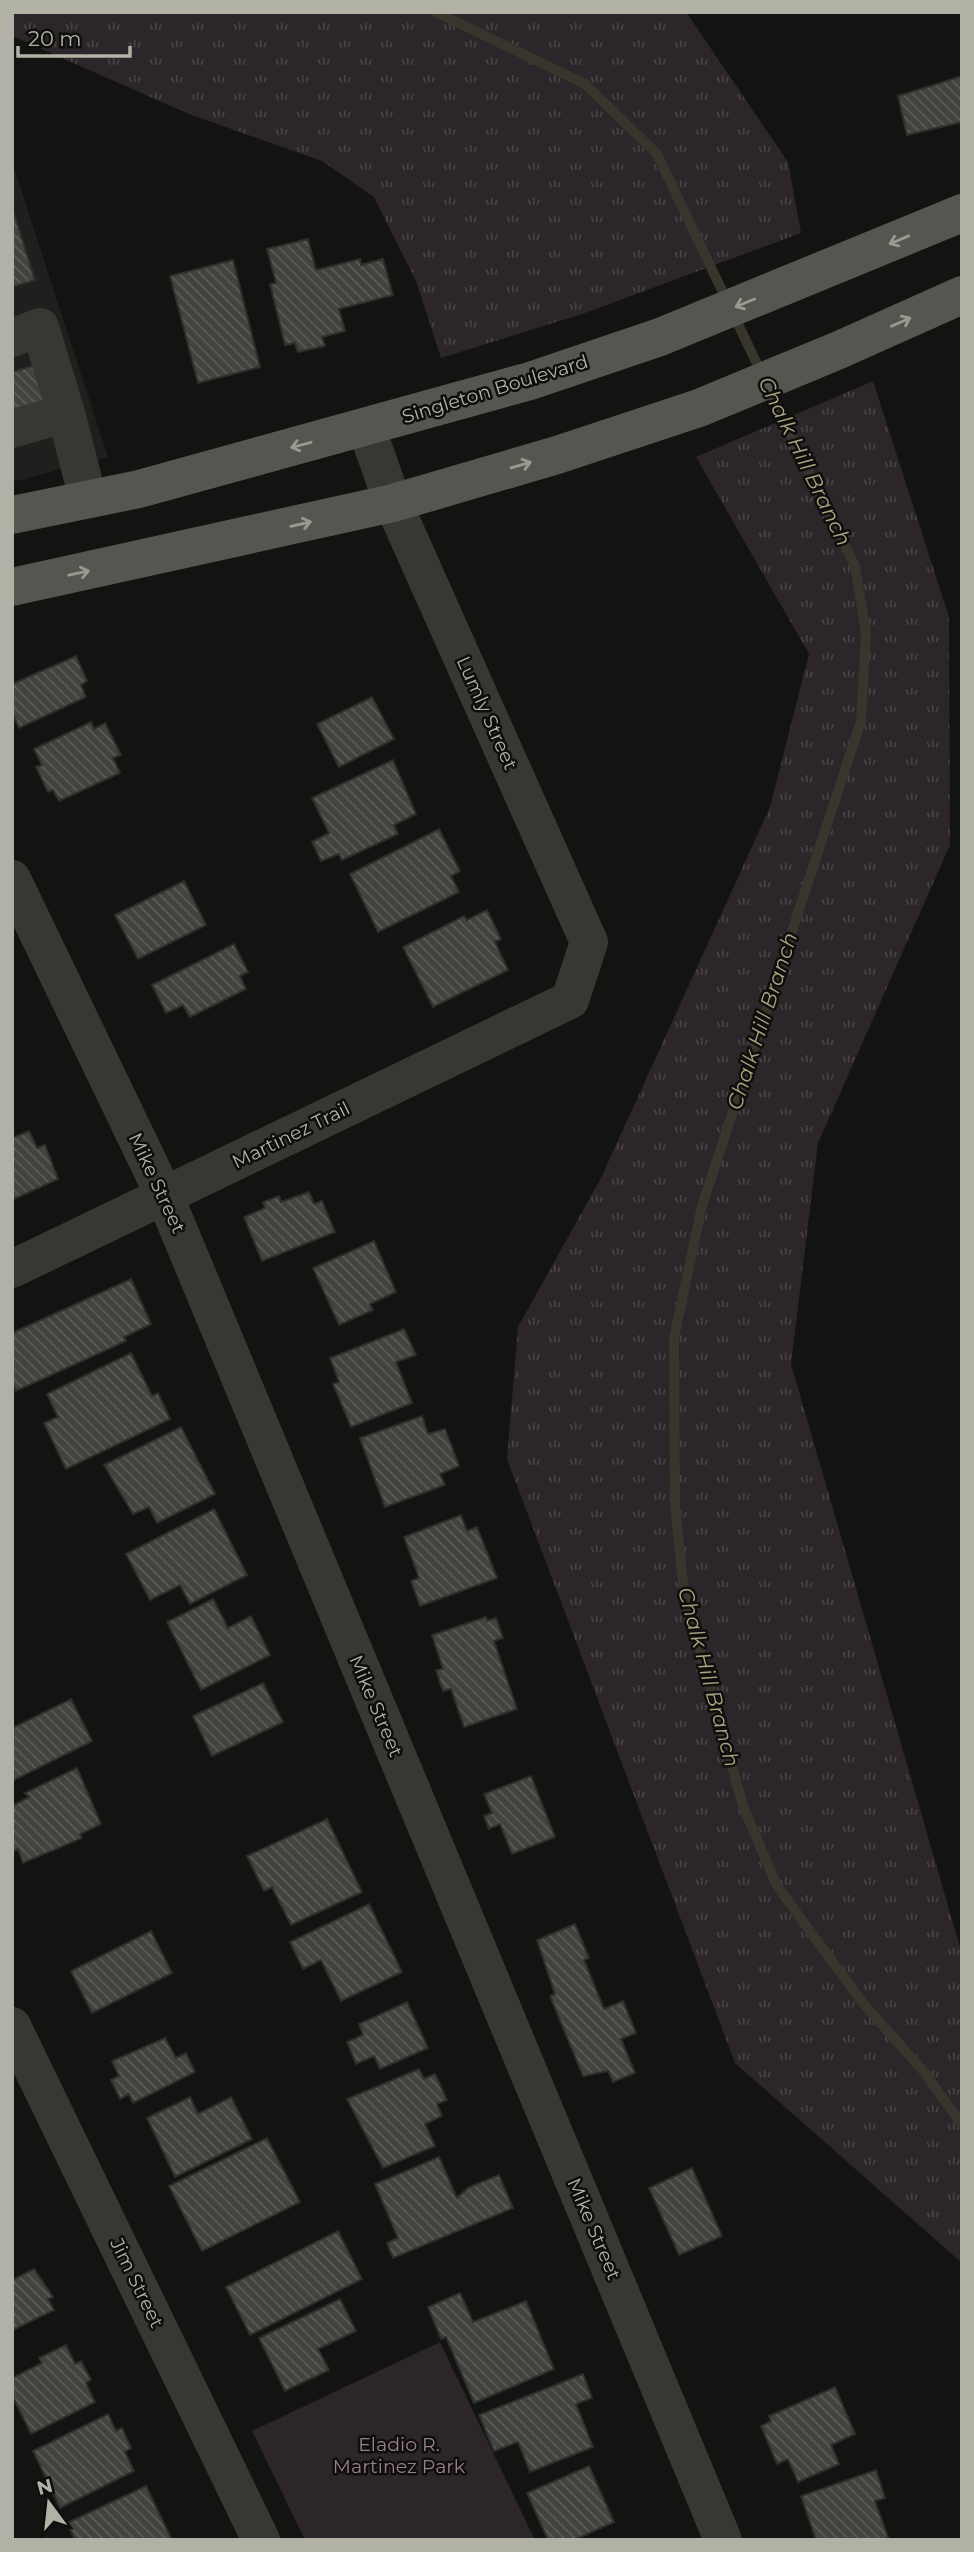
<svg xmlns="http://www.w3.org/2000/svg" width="974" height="2552" font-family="Montserrat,sans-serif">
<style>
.built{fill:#1f201e}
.grass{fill:url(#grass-tufts)}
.park{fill:#2c2529}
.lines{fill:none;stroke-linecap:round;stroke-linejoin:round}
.stream{stroke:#37352c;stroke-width:10}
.building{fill:url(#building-back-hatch);stroke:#2e2f2c;stroke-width:2}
.minor{stroke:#373833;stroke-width:38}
.major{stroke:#555650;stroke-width:38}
.oneway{stroke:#9a9b90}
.labels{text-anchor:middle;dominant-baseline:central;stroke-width:5;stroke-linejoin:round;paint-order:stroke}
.street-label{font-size:19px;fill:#b1b2a5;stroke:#0e0e0d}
.park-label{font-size:19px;fill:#9b7e8e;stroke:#0e0e0d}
.water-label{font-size:21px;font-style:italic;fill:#aaa37f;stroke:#0e0e0d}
</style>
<defs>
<pattern id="grass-tufts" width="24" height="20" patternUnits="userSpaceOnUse" patternTransform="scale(1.75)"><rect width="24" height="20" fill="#2c2529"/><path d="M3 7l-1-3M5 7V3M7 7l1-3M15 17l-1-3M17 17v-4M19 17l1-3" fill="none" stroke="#484245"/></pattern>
<pattern id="building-back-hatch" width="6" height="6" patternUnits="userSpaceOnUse" patternTransform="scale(1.75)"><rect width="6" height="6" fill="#42433f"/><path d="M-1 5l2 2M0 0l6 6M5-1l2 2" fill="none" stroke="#5b5c58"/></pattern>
</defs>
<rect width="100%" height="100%" fill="#131312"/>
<!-- built -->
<path class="built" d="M12,168H14L108,457L12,482Z"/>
<!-- grass -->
<path class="grass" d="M12,12H686L788,162L801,233L585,313L441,358L416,281L374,197L322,161L189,114L12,36Z
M873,381L949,617L950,845L818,1143L791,1364L962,1954V2263L735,2063L507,1459L518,1327L601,1178L770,807L809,654L696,457Z"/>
<!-- park -->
<path class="park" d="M440,2342L535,2540H305L252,2431Z"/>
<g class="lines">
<!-- stream -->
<path class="stream" d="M436,12L585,84L657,154L797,448L855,566L866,633L861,721L702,1206L674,1338L675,1505L684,1592L743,1806L777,1886L862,2002L925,2073L962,2125"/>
</g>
<!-- building -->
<path class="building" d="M962,76V122L907,135L898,96Z
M12,207L35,280L12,287Z
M308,239L316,270L360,259L361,265L383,259L393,295L339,309L345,331L322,337L325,346L298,352L295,343L285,345L270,284L276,283L267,249Z
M233,260L260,367L198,383L170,276Z
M42,363L52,399L12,412V372Z
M76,656L87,681L81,685L86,697L19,728L12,712V684Z
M372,697L394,739L339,767L317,724Z
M91,722L94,729L105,723L121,755L113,758L120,773L59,801L53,790L48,792L36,767L42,765L34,749Z
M393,760L416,814L394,825L398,834L342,860L339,854L321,861L312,842L329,833L312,798Z
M439,829L460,871L451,876L459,892L378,932L350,874Z
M184,881L206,925L138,959L115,915Z
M487,910L501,939L495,942L508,970L433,1007L403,947L464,916L467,920Z
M234,944L248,972L240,976L246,989L190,1017L183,1005L166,1013L152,985Z
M29,1131L37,1148L45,1145L58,1179L12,1200V1138Z
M309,1192L314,1204L322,1201L335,1232L262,1261L244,1217L265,1208L263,1202L279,1196L281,1202Z
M374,1241L396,1292L370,1304L373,1310L339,1325L313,1268Z
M131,1279L151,1324L124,1337L126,1341L16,1391L12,1382V1333Z
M404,1329L416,1355L396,1362L412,1403L351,1427L333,1384L339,1382L330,1358Z
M131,1353L152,1396L158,1393L170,1419L66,1469L44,1423L58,1417L47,1394Z
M422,1416L428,1434L445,1429L459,1466L440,1474L445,1485L385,1507L360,1438Z
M181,1427L215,1494L157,1523L149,1507L133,1514L104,1465Z
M214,1509L247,1575L190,1604L180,1585L150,1600L126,1554Z
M461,1515L467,1531L477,1527L497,1578L420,1606L411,1581L419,1578L404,1537Z
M213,1599L228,1628L251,1616L270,1655L201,1690L167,1622Z
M486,1617L487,1621L496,1618L503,1638L494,1641L517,1709L464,1727L451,1689L443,1691L436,1670L443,1669L432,1635Z
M263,1683L283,1722L212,1756L193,1716Z
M71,1699L92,1741L12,1781V1728Z
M77,1768L101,1824L80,1834L82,1838L23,1863L18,1849L12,1852V1806L29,1797L25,1793Z
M531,1776L555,1837L512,1854L500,1824L489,1829L484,1816L492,1813L484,1794Z
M327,1819L362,1892L291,1925L272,1887L264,1891L247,1856Z
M369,1904L402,1972L341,2001L321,1960L303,1969L290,1942Z
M575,1924L589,1958L584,1960L604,2009L623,2001L636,2033L621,2039L635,2073L613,2082L608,2071L583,2076L550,1996L555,1994L537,1940Z
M151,1931L172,1973L92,2013L71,1971Z
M407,2002L428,2048L380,2069L374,2056L356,2064L347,2042L363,2035L359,2024Z
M165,2038L176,2058L186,2053L195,2072L133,2103L129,2094L120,2099L111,2080L119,2076L112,2061Z
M419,2069L424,2079L435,2074L447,2100L437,2104L442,2116L425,2124L435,2146L383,2168L347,2099Z
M190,2097L198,2114L231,2097L252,2139L175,2177L147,2118Z
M267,2138L300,2202L202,2251L169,2186Z
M439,2157L457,2198L469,2187L499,2175L513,2208L393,2258L387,2243L398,2238L375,2184Z
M692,2168L722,2236L679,2255L649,2188Z
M338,2231L362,2279L250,2335L226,2287Z
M34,2269L53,2297L48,2299L54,2310L13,2330L12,2280Z
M460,2293L473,2322L526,2301L554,2369L474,2403L446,2337L441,2339L428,2307Z
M340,2299L356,2331L318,2349L329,2370L285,2391L259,2338Z
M66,2345L75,2364L81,2361L91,2380L86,2383L95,2402L31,2434L12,2395V2378L42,2363L39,2358Z
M583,2374L592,2398L576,2404L593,2447L530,2472L518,2442L494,2451L479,2415Z
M835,2387L855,2434L831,2445L839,2464L798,2482L788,2459L777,2464L761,2426L771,2421L769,2416Z
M108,2414L116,2431L122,2428L131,2448L125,2452L134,2471L60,2508L33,2451Z
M589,2466L614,2522L574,2540H548L527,2493Z
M876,2470L885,2498L875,2501L889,2540H816L801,2496Z
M146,2486L172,2540H75L67,2523Z"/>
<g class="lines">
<!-- minor -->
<path class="minor" d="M12,338L40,327L66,413
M12,429L66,413L88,499
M12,879L165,1197L723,2540
M12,1269L570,1000L589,942L393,503L366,427
M12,2026L261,2540"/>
<!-- major -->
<path class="major" d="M12,515L139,489L530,381L660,337L962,213
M12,587L393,503L557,455L699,408L839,350L962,295"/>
</g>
<!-- one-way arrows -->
<defs><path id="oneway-shaft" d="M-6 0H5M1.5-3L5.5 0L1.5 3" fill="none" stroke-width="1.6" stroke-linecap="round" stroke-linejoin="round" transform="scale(1.75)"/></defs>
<g class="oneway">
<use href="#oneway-shaft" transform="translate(899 240) rotate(157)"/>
<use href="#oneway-shaft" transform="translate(745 303) rotate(158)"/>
<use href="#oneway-shaft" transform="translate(901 322) rotate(-24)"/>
<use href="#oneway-shaft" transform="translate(301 445) rotate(165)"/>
<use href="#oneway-shaft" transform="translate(521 465) rotate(-16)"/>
<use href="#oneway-shaft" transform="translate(301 524) rotate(-13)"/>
<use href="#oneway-shaft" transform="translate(79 573) rotate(-12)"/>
</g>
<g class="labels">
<!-- street labels -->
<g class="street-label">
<text transform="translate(495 389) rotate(-17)">Singleton Boulevard</text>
<text transform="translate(487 713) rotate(66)">Lumly Street</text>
<text transform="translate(291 1135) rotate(-26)">Martinez Trail</text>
<text transform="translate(157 1183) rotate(65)">Mike Street</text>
<text transform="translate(376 1706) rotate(67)">Mike Street</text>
<text transform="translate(594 2229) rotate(67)">Mike Street</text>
<text transform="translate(137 2283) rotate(64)">Jim Street</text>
</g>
<!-- park labels -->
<g class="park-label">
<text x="399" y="2444">Eladio R.<tspan x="399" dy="22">Martinez Park</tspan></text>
</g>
<!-- water labels -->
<g class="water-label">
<text transform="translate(805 461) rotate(64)">Chalk Hill Branch</text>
<text transform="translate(762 1021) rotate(-72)">Chalk Hill Branch</text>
<text transform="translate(709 1677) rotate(75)">Chalk Hill Branch</text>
</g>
</g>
<!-- border -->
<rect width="974" height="2552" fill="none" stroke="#b1b2a5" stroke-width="28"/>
<!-- north arrow -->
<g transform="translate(49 2503) rotate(345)" stroke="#0e0e0d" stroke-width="5" paint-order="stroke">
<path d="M0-5L12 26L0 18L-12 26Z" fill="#b1b2a5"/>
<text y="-10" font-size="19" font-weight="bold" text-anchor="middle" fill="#b1b2a5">N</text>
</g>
<!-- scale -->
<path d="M18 46v10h112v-10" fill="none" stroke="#b1b2a5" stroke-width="3.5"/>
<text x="28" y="46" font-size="21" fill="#b1b2a5" stroke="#0e0e0d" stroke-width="5" paint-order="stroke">20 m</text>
</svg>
